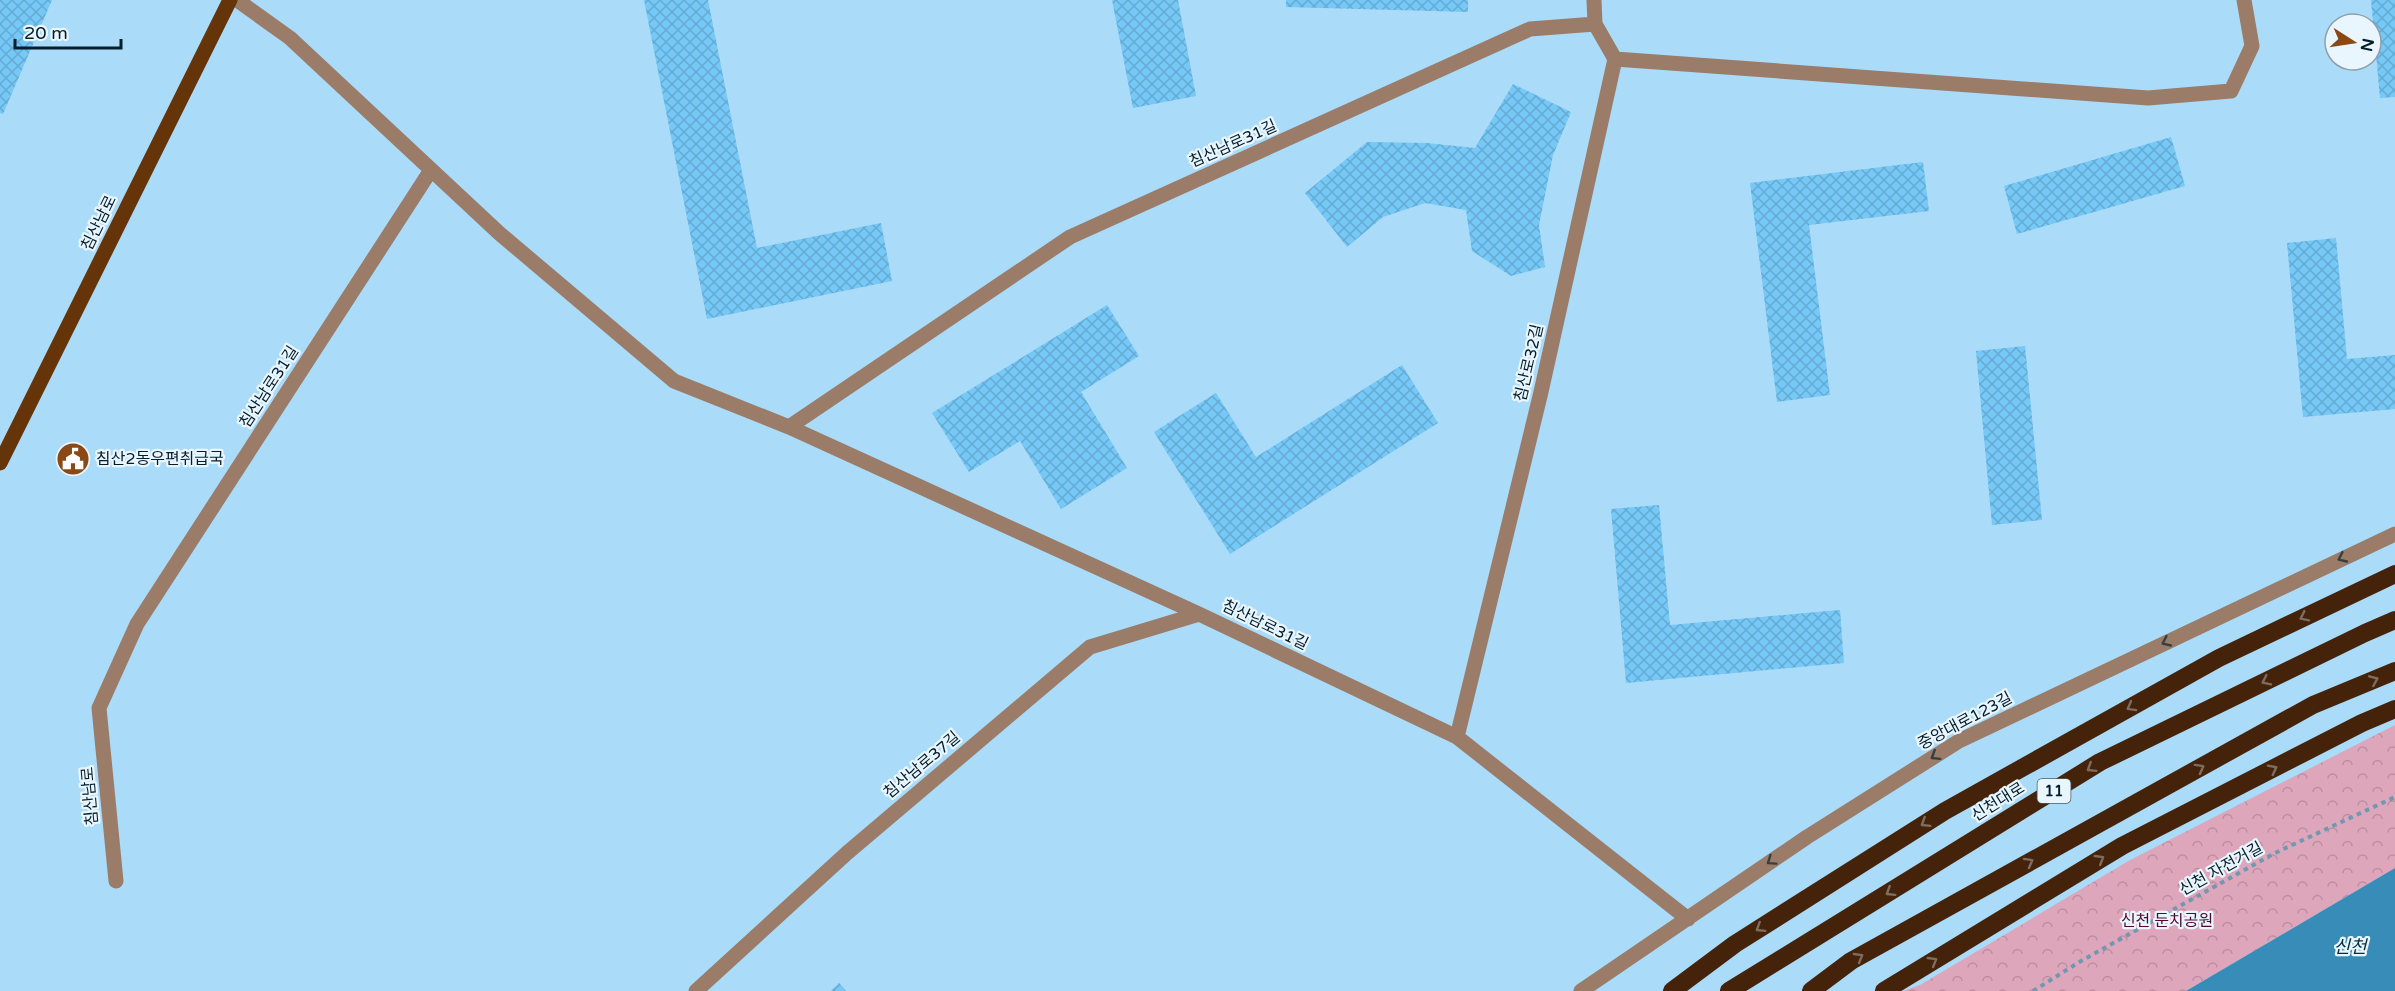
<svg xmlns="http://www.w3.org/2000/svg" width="2395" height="991" font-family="'Varela Round','Noto Sans KR',sans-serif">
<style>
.forest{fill:url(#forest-crowns)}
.water{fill:#388db8}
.building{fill:url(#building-cross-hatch)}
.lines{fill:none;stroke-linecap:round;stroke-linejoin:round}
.path{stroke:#7098b1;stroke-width:4;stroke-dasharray:4.5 4.5;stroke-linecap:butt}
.minor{stroke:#9a7c69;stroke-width:15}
.major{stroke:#663409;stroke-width:15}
.highway{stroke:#44230a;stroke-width:18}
.oneway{stroke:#383f41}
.oneway2{stroke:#7e6d5f}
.labels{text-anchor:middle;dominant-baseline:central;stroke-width:4.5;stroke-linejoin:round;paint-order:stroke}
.shield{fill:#eaf6fe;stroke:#495f6b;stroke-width:1.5}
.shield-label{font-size:15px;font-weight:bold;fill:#041e2c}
.street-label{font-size:16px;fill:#041e2c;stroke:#eaf6fe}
.poi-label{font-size:16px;fill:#041e2c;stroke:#eaf6fe;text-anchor:start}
.park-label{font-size:16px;fill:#4f082e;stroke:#eaf6fe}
.water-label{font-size:18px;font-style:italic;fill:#072e40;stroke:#eaf6fe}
</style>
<defs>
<pattern id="forest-crowns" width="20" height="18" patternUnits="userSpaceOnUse" patternTransform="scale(1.5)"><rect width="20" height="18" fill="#dea6bb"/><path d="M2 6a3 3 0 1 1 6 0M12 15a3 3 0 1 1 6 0" fill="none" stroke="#bd8ea1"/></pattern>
<pattern id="building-cross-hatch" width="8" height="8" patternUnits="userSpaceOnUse" patternTransform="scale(1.5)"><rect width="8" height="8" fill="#76c8f6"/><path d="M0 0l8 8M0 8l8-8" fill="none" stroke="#64abd3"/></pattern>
</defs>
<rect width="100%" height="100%" fill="#aadbf9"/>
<!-- forest -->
<path class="forest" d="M2395,725V868L2186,991H1903L1920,985L2130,860Z"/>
<!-- water -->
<path class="water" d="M2395,868V991H2186Z"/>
<!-- building -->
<path class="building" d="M0,0H52L3,114L0,113Z
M644,0H708L757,248L881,223L892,281L707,319Z
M1112,0H1178L1196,96L1133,108Z
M1286,0H1468V12L1286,7Z
M2371,0H2395V97L2380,98Z
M1513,84L1571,112L1553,155L1539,225L1545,267L1511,276L1472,251L1466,210L1425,203L1383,217L1347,247L1305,193L1367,142L1427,143L1475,148Z
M2171,137L2185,186L2017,234L2004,186Z
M1923,162L1929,211L1809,225L1830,395L1777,402L1750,183Z
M2336,238L2347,359L2395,355V409L2303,417L2287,243Z
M1107,305L1139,356L1081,392L1127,468L1061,509L1020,441L969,472L932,413Z
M2025,346L2042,520L1992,525L1976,351Z
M1402,365L1438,423L1230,554L1154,432L1216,393L1256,457Z
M1659,505L1670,625L1840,610L1844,663L1626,683L1611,509Z
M839,983L846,991H831Z"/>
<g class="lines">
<!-- path -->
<path class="path" d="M2033,991L2081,961L2275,853L2395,797"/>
<!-- minor -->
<path class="minor" d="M237,0L290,38L499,233L674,381L789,427L1199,614L1457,737L1688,919
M1615,59L2148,98L2231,91L2252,46L2244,0
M789,427L1070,237L1530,29L1595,24
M1457,737L1541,392L1615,59L1595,24L1594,0
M116,881L99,708L137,624L431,170
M696,991L847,853L1090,647L1199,614
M1581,991L1807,837L1959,741L2395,534"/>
<!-- major -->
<path class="major" d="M0,463L230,0"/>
<!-- highway -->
<path class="highway" d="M1672,991L1735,944L1945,811L2219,658L2395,574
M1729,991L2100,762L2365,633L2395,620
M1811,991L1851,961L2313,705L2395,671
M1884,991L2122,846L2362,723L2395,709"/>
</g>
<!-- one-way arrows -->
<defs><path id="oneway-chevron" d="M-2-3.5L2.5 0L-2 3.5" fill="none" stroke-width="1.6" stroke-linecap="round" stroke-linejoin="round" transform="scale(1.5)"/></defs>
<g class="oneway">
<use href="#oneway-chevron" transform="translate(2342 558) rotate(155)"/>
<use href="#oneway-chevron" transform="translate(2166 642) rotate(155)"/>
<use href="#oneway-chevron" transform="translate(1935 756) rotate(148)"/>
<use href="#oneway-chevron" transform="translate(1771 861) rotate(145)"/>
</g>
<g class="oneway2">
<use href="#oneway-chevron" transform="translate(2304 617) rotate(154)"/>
<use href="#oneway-chevron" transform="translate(2374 680) rotate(-23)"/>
<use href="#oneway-chevron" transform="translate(2266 681) rotate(154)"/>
<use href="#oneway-chevron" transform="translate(2131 707) rotate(151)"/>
<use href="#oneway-chevron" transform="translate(2091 768) rotate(148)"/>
<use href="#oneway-chevron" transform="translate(2200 768) rotate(-29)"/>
<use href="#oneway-chevron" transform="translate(2273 769) rotate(-27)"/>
<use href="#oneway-chevron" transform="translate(1925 823) rotate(148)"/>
<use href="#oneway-chevron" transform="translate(2100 859) rotate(-31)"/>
<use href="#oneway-chevron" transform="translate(2029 862) rotate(-29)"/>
<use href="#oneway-chevron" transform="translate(1890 892) rotate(148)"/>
<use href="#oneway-chevron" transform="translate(1760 928) rotate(148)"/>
<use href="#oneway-chevron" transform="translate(1859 957) rotate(-30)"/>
<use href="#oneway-chevron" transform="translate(1933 961) rotate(-31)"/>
</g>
<!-- icons -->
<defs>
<symbol id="civic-disc" viewBox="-11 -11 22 22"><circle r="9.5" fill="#8a4914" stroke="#eaf6fe"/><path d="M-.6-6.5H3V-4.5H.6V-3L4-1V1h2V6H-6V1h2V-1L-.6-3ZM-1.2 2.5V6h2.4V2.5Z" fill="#fff"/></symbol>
</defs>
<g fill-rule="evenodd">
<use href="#civic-disc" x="54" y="440" width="38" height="38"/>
</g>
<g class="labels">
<!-- shield labels -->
<rect class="shield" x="2037.5" y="779" width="33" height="24" rx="4.5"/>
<g class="shield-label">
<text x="2054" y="791">11</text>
</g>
<!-- street labels -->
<g class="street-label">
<text transform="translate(1233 144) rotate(-24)">침산남로31길</text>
<text transform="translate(99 223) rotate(-64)">침산남로</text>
<text transform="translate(1529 363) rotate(-77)">침산로32길</text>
<text transform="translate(269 387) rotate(-57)">침산남로31길</text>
<text transform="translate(1265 625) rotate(26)">침산남로31길</text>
<text transform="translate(1965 721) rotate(-28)">중앙대로123길</text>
<text transform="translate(922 765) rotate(-40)">침산남로37길</text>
<text transform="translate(90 796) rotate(-95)">침산남로</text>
<text transform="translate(1998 802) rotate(-32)">신천대로</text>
<text transform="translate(2221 869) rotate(-29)">신천 자전거길</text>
</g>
<!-- poi labels -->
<g class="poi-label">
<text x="96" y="459">침산2동우편취급국</text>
</g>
<!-- park labels -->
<g class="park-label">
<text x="2167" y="921">신천 둔치공원</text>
</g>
<!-- water labels -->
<g class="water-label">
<text x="2350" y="947">신천</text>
</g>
</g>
<!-- north arrow -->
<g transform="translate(2353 42) rotate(102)"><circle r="28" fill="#eaf6fe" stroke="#8ea0aa" stroke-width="1.5"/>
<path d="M0-4.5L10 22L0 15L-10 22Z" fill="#8a4914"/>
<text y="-9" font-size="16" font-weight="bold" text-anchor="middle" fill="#041e2c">N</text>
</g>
<!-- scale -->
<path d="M15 39v9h106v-9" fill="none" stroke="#041e2c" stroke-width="3"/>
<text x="24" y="39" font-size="18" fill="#041e2c" stroke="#eaf6fe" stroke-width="4.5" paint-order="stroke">20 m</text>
</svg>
